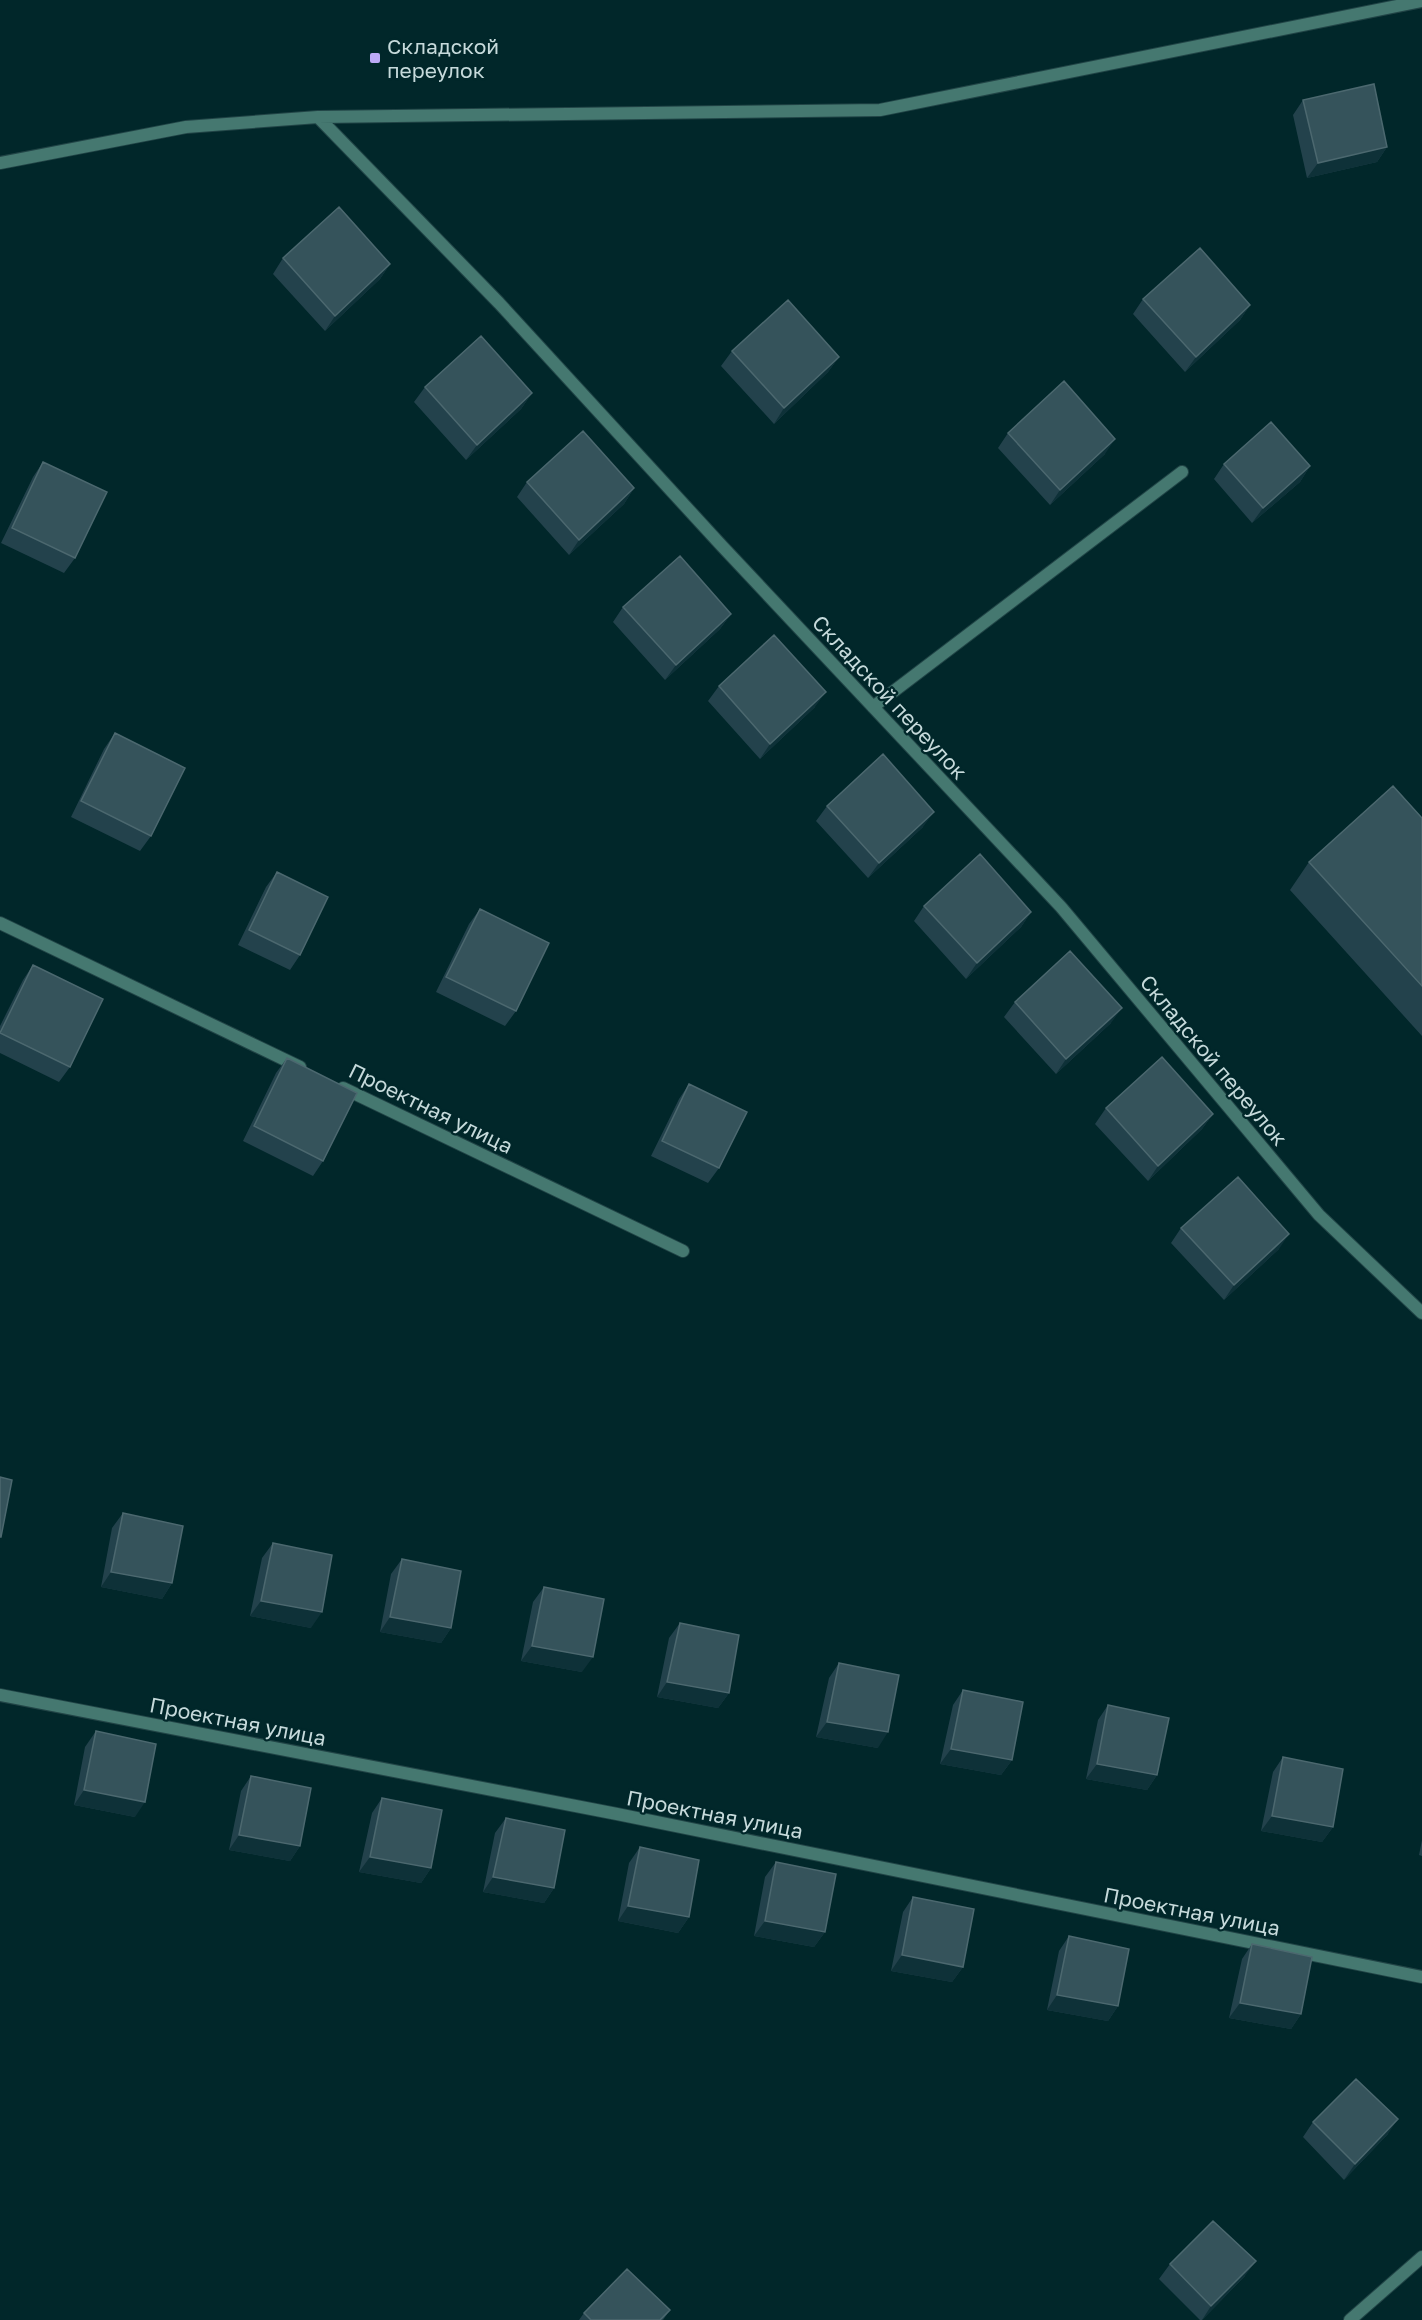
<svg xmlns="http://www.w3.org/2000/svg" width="1422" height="2320" font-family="'Golos Text',sans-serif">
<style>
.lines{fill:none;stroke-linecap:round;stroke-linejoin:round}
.minor-casing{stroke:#214446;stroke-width:14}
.minor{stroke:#457870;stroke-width:12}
.wall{fill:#23424c}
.shaded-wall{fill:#0e3138}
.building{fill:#35535b;stroke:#4c686f;stroke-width:1.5}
.poi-dot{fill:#bcaaf6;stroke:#01272a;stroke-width:2}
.labels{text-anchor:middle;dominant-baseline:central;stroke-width:4.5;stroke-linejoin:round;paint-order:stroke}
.poi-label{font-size:21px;fill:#c6dadb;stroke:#01272a;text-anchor:start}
.street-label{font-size:21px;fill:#c6dadb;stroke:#01272a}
</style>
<rect width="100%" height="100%" fill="#01272a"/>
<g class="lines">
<defs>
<path id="minor" d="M318,117L499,303L721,545L1061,907L1319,1215L1422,1313
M0,163L186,127L318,117L880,110L1422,1
M873,707L1182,472
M0,923L300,1067
M343,1088L683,1251
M0,1695L617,1814L1422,1977
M1350,2320L1422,2257"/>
</defs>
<!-- minor casing -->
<use href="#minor" class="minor-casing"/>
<!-- minor -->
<use href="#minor" class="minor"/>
</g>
<!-- wall -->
<path class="wall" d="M1303,100L1387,147L1377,162L1307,178L1293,115Z
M283,258L390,264L380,279L325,331L273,274Z
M1143,299L1250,305L1240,320L1185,372L1133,314Z
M732,351L839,357L828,372L774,424L721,366Z
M425,387L532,393L521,409L466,460L414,402Z
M1008,433L1105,454L1050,505L998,448Z
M43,462L75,558L64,573L1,543L33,477Z
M1224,464L1310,466L1300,482L1252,523L1214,479Z
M527,482L634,488L624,504L569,555L517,497Z
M623,607L731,614L720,629L665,680L613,622Z
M719,686L815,707L760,759L708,701Z
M115,733L151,836L140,851L71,817L104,749Z
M827,806L923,827L868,878L816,821Z
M1422,818V1036L1290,890L1309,862Z
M277,872L300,955L290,970L238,945L266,887Z
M924,906L1031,912L1021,927L966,979L914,921Z
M480,909L516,1011L505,1026L436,992L469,924Z
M33,965L70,1067L59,1082L0,1053V1026L23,980Z
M1015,1002L1111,1023L1056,1074L1004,1017Z
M287,1058L323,1161L313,1176L243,1141L276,1073Z
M689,1084L719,1168L708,1183L651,1156L679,1099Z
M1106,1108L1213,1114L1202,1129L1148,1181L1095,1124Z
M1181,1228L1279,1249L1224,1300L1171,1243Z
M123,1513L172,1583L162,1599L101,1587L112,1528Z
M273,1543L311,1628L250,1616L262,1558Z
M402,1559L451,1628L441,1643L380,1632L391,1574Z
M544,1587L582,1672L521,1661L533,1602Z
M680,1623L729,1693L718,1708L657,1697L669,1638Z
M839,1663L878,1748L816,1737L829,1678Z
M963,1690L1012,1760L1001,1775L940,1764L953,1705Z
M1108,1705L1157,1775L1147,1790L1086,1779L1098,1720Z
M96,1731L135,1817L74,1805L85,1747Z
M1283,1757L1333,1827L1322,1842L1261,1831L1273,1772Z
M251,1776L300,1846L290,1861L229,1850L241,1791Z
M382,1798L431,1868L421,1883L359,1872L372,1813Z
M506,1818L554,1888L544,1903L483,1892L495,1833Z
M1422,1840V1856L1419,1855Z
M640,1847L689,1917L678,1933L618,1921L629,1863Z
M776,1862L825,1932L814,1947L754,1936L765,1877Z
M913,1897L963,1967L952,1982L891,1971L903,1912Z
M1069,1936L1118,2006L1108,2021L1047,2010L1059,1951Z
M1252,1944L1301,2014L1291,2029L1229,2018L1242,1959Z
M1313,2122L1388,2134L1344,2180L1303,2137Z
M1170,2264L1245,2276L1202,2320H1200L1159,2279Z
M670,2310L663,2320H579L584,2313Z"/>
<!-- shaded-wall -->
<path class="shaded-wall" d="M1387,147L1377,162L1307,178L1318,163Z
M390,264L380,279L325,331L335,316Z
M1250,305L1240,320L1185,372L1196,357Z
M839,357L828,372L774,424L784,408Z
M532,393L521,409L466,460L477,445Z
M1115,439L1105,454L1050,505L1060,490Z
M1310,466L1300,482L1252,523L1263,508Z
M634,488L624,504L569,555L579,540Z
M731,614L720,629L665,680L676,665Z
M826,692L815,707L760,759L770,744Z
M934,812L923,827L868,878L879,863Z
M1031,912L1021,927L966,979L977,963Z
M1122,1008L1111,1023L1056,1074L1066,1059Z
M1213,1114L1202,1129L1148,1181L1158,1166Z
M1289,1234L1279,1249L1224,1300L1234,1285Z
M111,1572L172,1583L162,1599L101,1587Z
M261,1601L322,1612L311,1628L250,1616Z
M390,1617L451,1628L441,1643L380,1632Z
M532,1646L593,1657L582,1672L521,1661Z
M667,1682L729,1693L718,1708L657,1697Z
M827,1722L888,1732L878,1748L816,1737Z
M951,1749L1012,1760L1001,1775L940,1764Z
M1097,1764L1157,1775L1147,1790L1086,1779Z
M84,1790L145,1802L135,1817L74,1805Z
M1272,1816L1333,1827L1322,1842L1261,1831Z
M239,1835L300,1846L290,1861L229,1850Z
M370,1857L431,1868L421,1883L359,1872Z
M493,1877L554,1888L544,1903L483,1892Z
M628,1906L689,1917L678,1933L618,1921Z
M765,1921L825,1932L814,1947L754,1936Z
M902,1955L963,1967L952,1982L891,1971Z
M1057,1995L1118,2006L1108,2021L1047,2010Z
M1240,2003L1301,2014L1291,2029L1229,2018Z
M1398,2119L1388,2134L1344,2180L1355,2164Z
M1256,2261L1245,2276L1202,2320L1211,2306Z"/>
<!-- building -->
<path class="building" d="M1374,84L1387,147L1318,163L1303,100Z
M339,207L390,264L335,316L283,258Z
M1200,248L1250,305L1196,357L1143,299Z
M788,300L839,357L784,408L732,351Z
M481,336L532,393L477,445L425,387Z
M1064,381L1115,439L1060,490L1008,433Z
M1271,422L1310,466L1263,508L1224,464Z
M583,431L634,488L579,540L527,482Z
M43,462L107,492L75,558L12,528Z
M680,556L731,614L676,665L623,607Z
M774,635L826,692L770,744L719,686Z
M115,733L185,768L151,836L81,801Z
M883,754L934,812L879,863L827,806Z
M1393,786L1422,818V986L1309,862Z
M980,854L1031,912L977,963L924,906Z
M277,872L328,897L300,955L249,930Z
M480,909L549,943L516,1011L446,977Z
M1070,951L1122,1008L1066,1059L1015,1002Z
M33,965L103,999L70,1067L0,1033Z
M1162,1057L1213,1114L1158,1166L1106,1108Z
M287,1058L357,1093L323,1161L254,1126Z
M689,1084L747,1112L719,1168L662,1141Z
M1238,1177L1289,1234L1234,1285L1181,1228Z
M0,1477L12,1480L1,1537H0Z
M123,1513L183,1526L172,1583L111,1572Z
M273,1543L332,1555L322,1612L261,1601Z
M402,1559L461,1571L451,1628L390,1617Z
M544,1587L604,1599L593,1657L532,1646Z
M680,1623L739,1635L729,1693L667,1682Z
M839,1663L899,1675L888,1732L827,1722Z
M963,1690L1023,1702L1012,1760L951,1749Z
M1108,1705L1169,1718L1157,1775L1097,1764Z
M96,1731L156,1744L145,1802L84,1790Z
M1283,1757L1343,1769L1333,1827L1272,1816Z
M251,1776L311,1788L300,1846L239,1835Z
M382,1798L442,1810L431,1868L370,1857Z
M506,1818L565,1830L554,1888L493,1877Z
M640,1847L699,1860L689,1917L628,1906Z
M776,1862L836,1874L825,1932L765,1921Z
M913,1897L974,1909L963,1967L902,1955Z
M1069,1936L1129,1949L1118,2006L1057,1995Z
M1252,1944L1312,1957L1301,2014L1240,2003Z
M1356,2079L1398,2119L1355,2164L1313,2122Z
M1213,2221L1256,2261L1211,2306L1170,2264Z
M627,2269L670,2310L660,2320H591L584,2313Z"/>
<!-- markers -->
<rect class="poi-dot" x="369" y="52" width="12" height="12" rx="3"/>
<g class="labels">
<!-- poi labels -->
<g class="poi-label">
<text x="387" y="46">Складской<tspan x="387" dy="24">переулок</tspan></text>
</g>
<!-- street labels -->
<g class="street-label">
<text transform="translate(890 697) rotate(47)">Складской переулок</text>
<text transform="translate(1214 1060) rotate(50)">Складской переулок</text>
<text transform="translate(431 1108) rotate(26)">Проектная улица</text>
<text transform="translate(238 1721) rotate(11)">Проектная улица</text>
<text transform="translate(715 1814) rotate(11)">Проектная улица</text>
<text transform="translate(1192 1911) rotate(11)">Проектная улица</text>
</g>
</g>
</svg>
